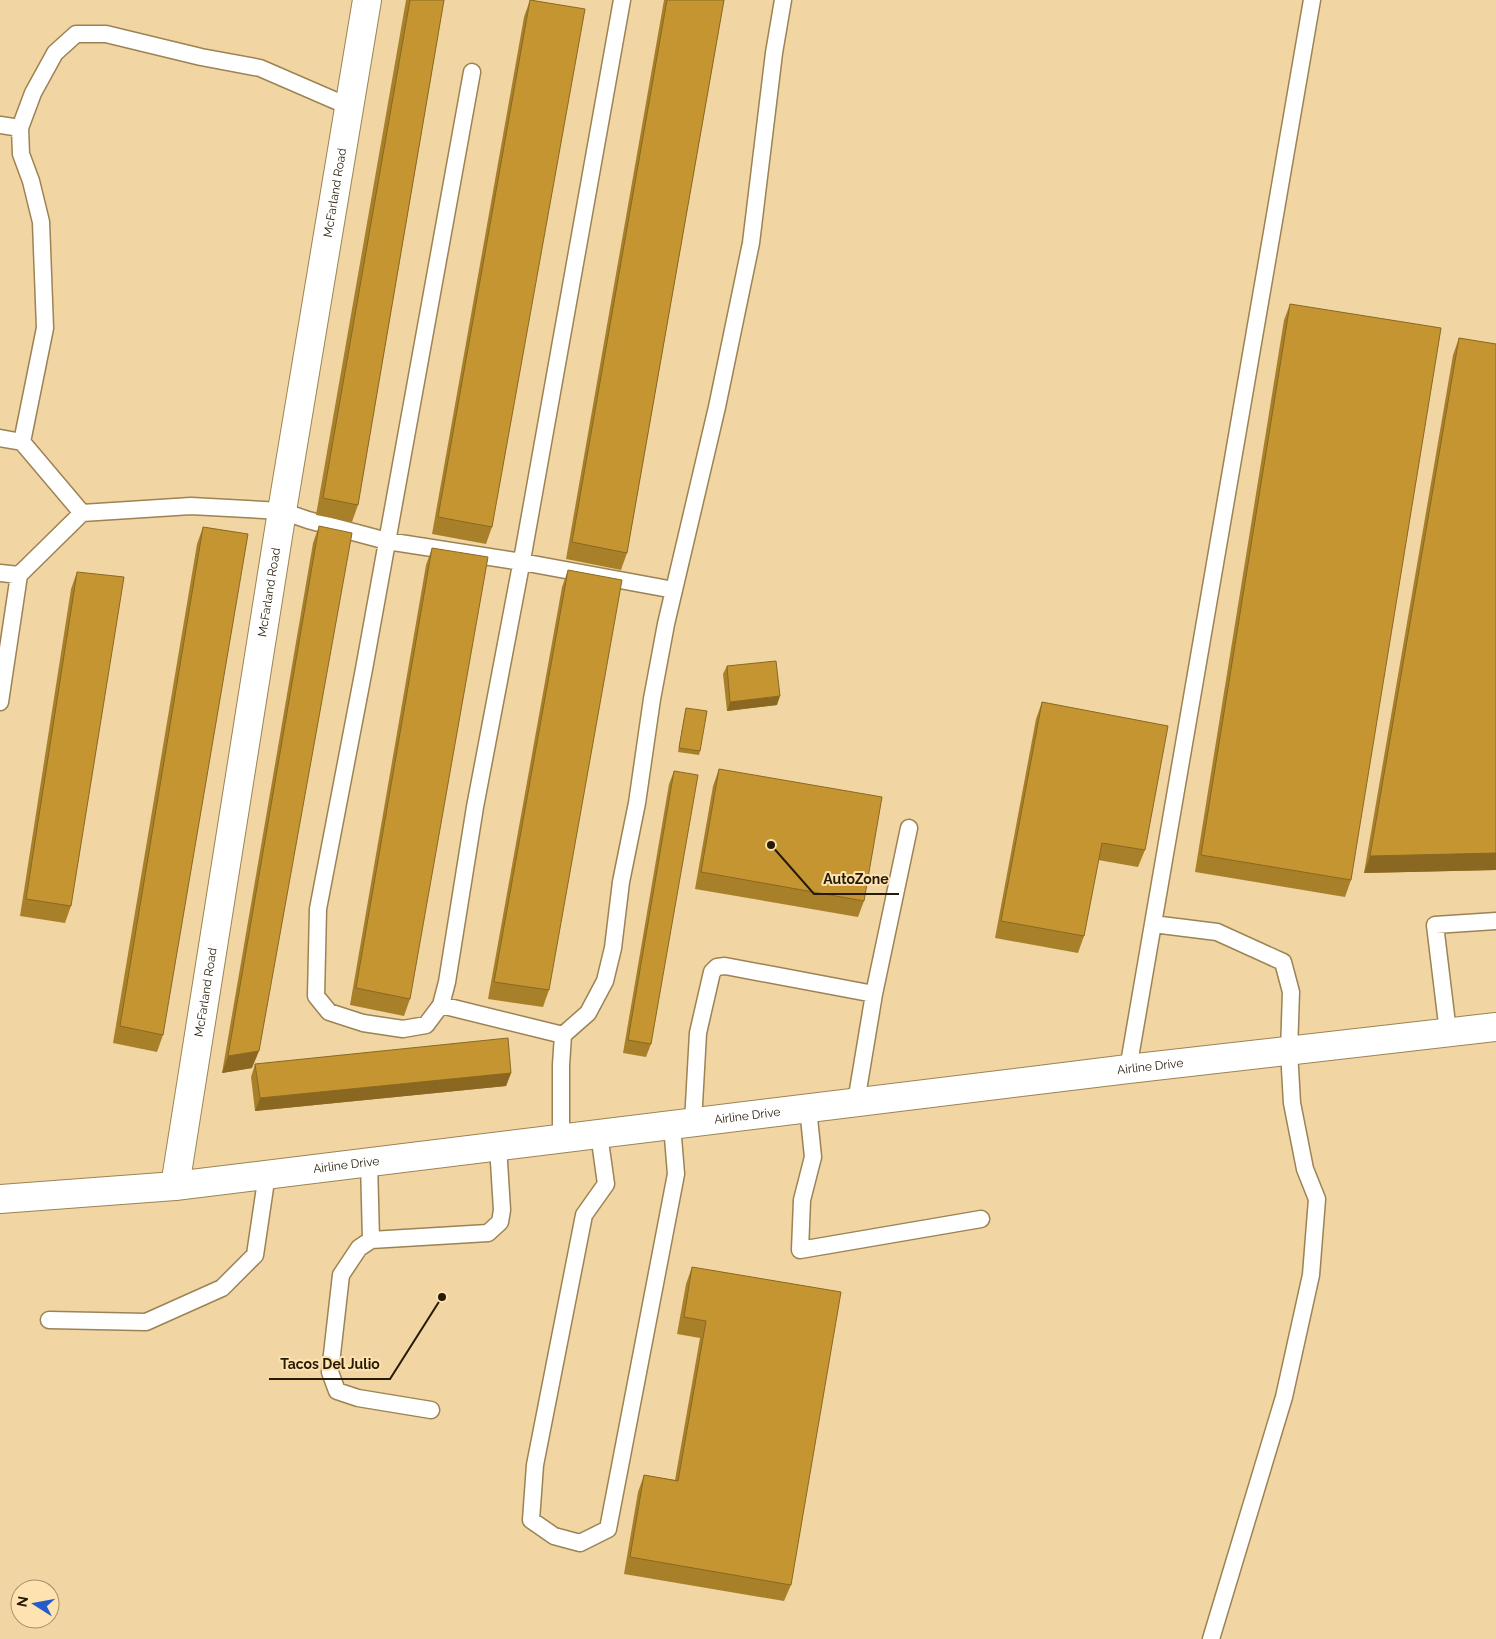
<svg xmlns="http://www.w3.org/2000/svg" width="1496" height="1639" font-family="Raleway,sans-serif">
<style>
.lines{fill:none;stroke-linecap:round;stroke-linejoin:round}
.service-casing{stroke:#9c8353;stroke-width:19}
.minor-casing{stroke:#9c8353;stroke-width:30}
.secondary-casing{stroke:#9c8353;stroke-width:30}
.service{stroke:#fff;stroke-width:16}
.minor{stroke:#fff;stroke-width:28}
.secondary{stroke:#fff;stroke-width:28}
.wall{fill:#a9802a}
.shaded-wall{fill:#8a6822}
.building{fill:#c59531;stroke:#8a6822}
.labels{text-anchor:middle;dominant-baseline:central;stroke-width:4;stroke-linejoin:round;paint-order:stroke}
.street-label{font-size:12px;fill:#251b07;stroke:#fee2b0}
.leader{fill:none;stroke:#251b07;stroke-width:2}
.callout-dot{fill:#251b07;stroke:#fee2b0;stroke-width:2}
.callout-label{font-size:14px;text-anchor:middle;font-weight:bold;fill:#251b07;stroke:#fee2b0;stroke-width:4;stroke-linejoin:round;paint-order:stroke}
</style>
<rect width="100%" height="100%" fill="#f1d5a3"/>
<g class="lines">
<defs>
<path id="service" d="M472,72L364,669L318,909L316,996L329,1012L363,1023L403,1029L426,1025L441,1005L447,982L475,807L524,549L622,0
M0,125L20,128
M0,438L22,442
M82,513L22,442L45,328L41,222L31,181L21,154L20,128L33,93L55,53L76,34H106L201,57L260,68L350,107
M0,573L19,575L82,513L191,506L282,511L308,520L387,541L522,562L674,590
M0,702L19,575
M1153,924L1217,932L1283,962L1291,992L1289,1051L1292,1103L1305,1169L1317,1199L1311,1275L1284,1397L1211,1639
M874,994L909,828
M441,1005L563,1035
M1448,1032L1435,925L1496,921
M1128,1069L1312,0
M808,1108L813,1157L802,1200L800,1250L981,1219
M693,1122L698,1033L712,972L717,967L725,966L874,994L856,1102
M599,1134L606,1184L584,1215L535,1465L531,1520L554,1536L580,1543L608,1529L676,1174L672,1125
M561,1138V1065L563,1035L588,1013L605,981L613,948L621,882L637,803L652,699L666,624L717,407L751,243L774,53L783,0
M369,1162L371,1240
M49,1320L146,1322L222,1288L255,1255L267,1174
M431,1410L358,1398L337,1391L330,1372L341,1275L359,1248L371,1240L488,1233L500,1222L502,1210L498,1146"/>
<g id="minor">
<path id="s1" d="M175,1186L282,511L367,0"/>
</g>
<g id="secondary">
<path id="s2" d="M0,1199L175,1186L1128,1069L1496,1027"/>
</g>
</defs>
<!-- service casing -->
<use href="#service" class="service-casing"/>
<!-- minor casing -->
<use href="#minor" class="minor-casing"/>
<!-- secondary casing -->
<use href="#secondary" class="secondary-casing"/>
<!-- service -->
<use href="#service" class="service"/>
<!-- minor -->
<use href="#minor" class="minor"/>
<!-- secondary -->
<use href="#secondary" class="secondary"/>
</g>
<!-- wall -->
<path class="wall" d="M406,0H444L358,505L352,522L316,515Z
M530,0L492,527L486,544L432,534L524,17Z
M664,0H724L627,553L621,570L566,559Z
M1290,304L1351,880L1345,897L1195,872L1284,320Z
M1459,338L1496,344V870L1364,873L1453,355Z
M319,526L252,1068L222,1073L313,543Z
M203,527L163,1035L157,1052L113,1043L197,544Z
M432,548L410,999L404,1016L350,1005L426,565Z
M568,570L549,990L543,1007L488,999L562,587Z
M77,572L71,906L65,923L20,916L71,589Z
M727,666L777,705L727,711L723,674Z
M1042,702L1145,850L1138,867L1098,860L1084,936L1078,953L995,938L1036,719Z
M686,708L700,751L699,755L678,752L685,712Z
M719,769L864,901L858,917L695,889L713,786Z
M674,771L651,1044L646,1057L623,1053L669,784Z
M255,1064L511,1073L506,1086L255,1111L251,1077Z
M692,1267L791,1585L784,1601L624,1574L638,1492L644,1475L675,1480L700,1338L677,1334L686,1284Z"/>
<!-- shaded-wall -->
<path class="shaded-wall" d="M780,696L777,705L727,711L730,702Z
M1496,853V870L1364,873L1370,856Z
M259,1051L252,1068L222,1073L228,1056Z
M511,1073L506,1086L255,1111L260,1098Z"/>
<!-- building -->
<path class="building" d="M410,0H444L358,505L323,498Z
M530,0L585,9L492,527L438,517Z
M667,0H724L627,553L572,542Z
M1290,304L1441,328L1351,880L1201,855Z
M1459,338L1496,344V853L1370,856Z
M319,526L352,533L259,1051L228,1056Z
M203,527L248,534L163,1035L120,1026Z
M432,548L488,557L410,999L356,988Z
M568,570L622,580L549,990L494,982Z
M77,572L124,577L71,906L26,899Z
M776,661L780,696L730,702L727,666Z
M1042,702L1168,726L1145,850L1102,843L1084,936L1001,921Z
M686,708L707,711L700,751L679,748Z
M719,769L882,797L864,901L701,872Z
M674,771L698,775L651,1044L628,1040Z
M508,1038L511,1073L260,1098L255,1064Z
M692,1267L841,1292L791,1585L630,1557L644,1475L678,1481L706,1321L684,1317Z"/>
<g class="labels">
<!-- street labels -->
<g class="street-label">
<text stroke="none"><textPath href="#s1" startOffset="1006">McFarland Road</textPath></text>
<text stroke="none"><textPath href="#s1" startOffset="601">McFarland Road</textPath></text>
<text stroke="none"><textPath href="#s1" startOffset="196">McFarland Road</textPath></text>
<text stroke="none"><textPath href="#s2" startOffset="1158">Airline Drive</textPath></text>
<text stroke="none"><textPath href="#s2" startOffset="752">Airline Drive</textPath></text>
<text stroke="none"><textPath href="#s2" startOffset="348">Airline Drive</textPath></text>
</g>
</g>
<!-- callouts -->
<path class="leader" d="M771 845L814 894H899M442 1297L390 1379H269"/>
<g class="callout-dot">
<circle cx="771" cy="845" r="5"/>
<circle cx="442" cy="1297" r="5"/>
</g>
<g class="callout-label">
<text x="856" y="884">AutoZone</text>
<text x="330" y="1369">Tacos Del Julio</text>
</g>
<!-- north arrow -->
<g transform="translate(35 1604) rotate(281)"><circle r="24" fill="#fee2b0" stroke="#a7926c"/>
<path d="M0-4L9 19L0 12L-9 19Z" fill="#255cca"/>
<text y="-8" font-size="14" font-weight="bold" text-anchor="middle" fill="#251b07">N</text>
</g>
</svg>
